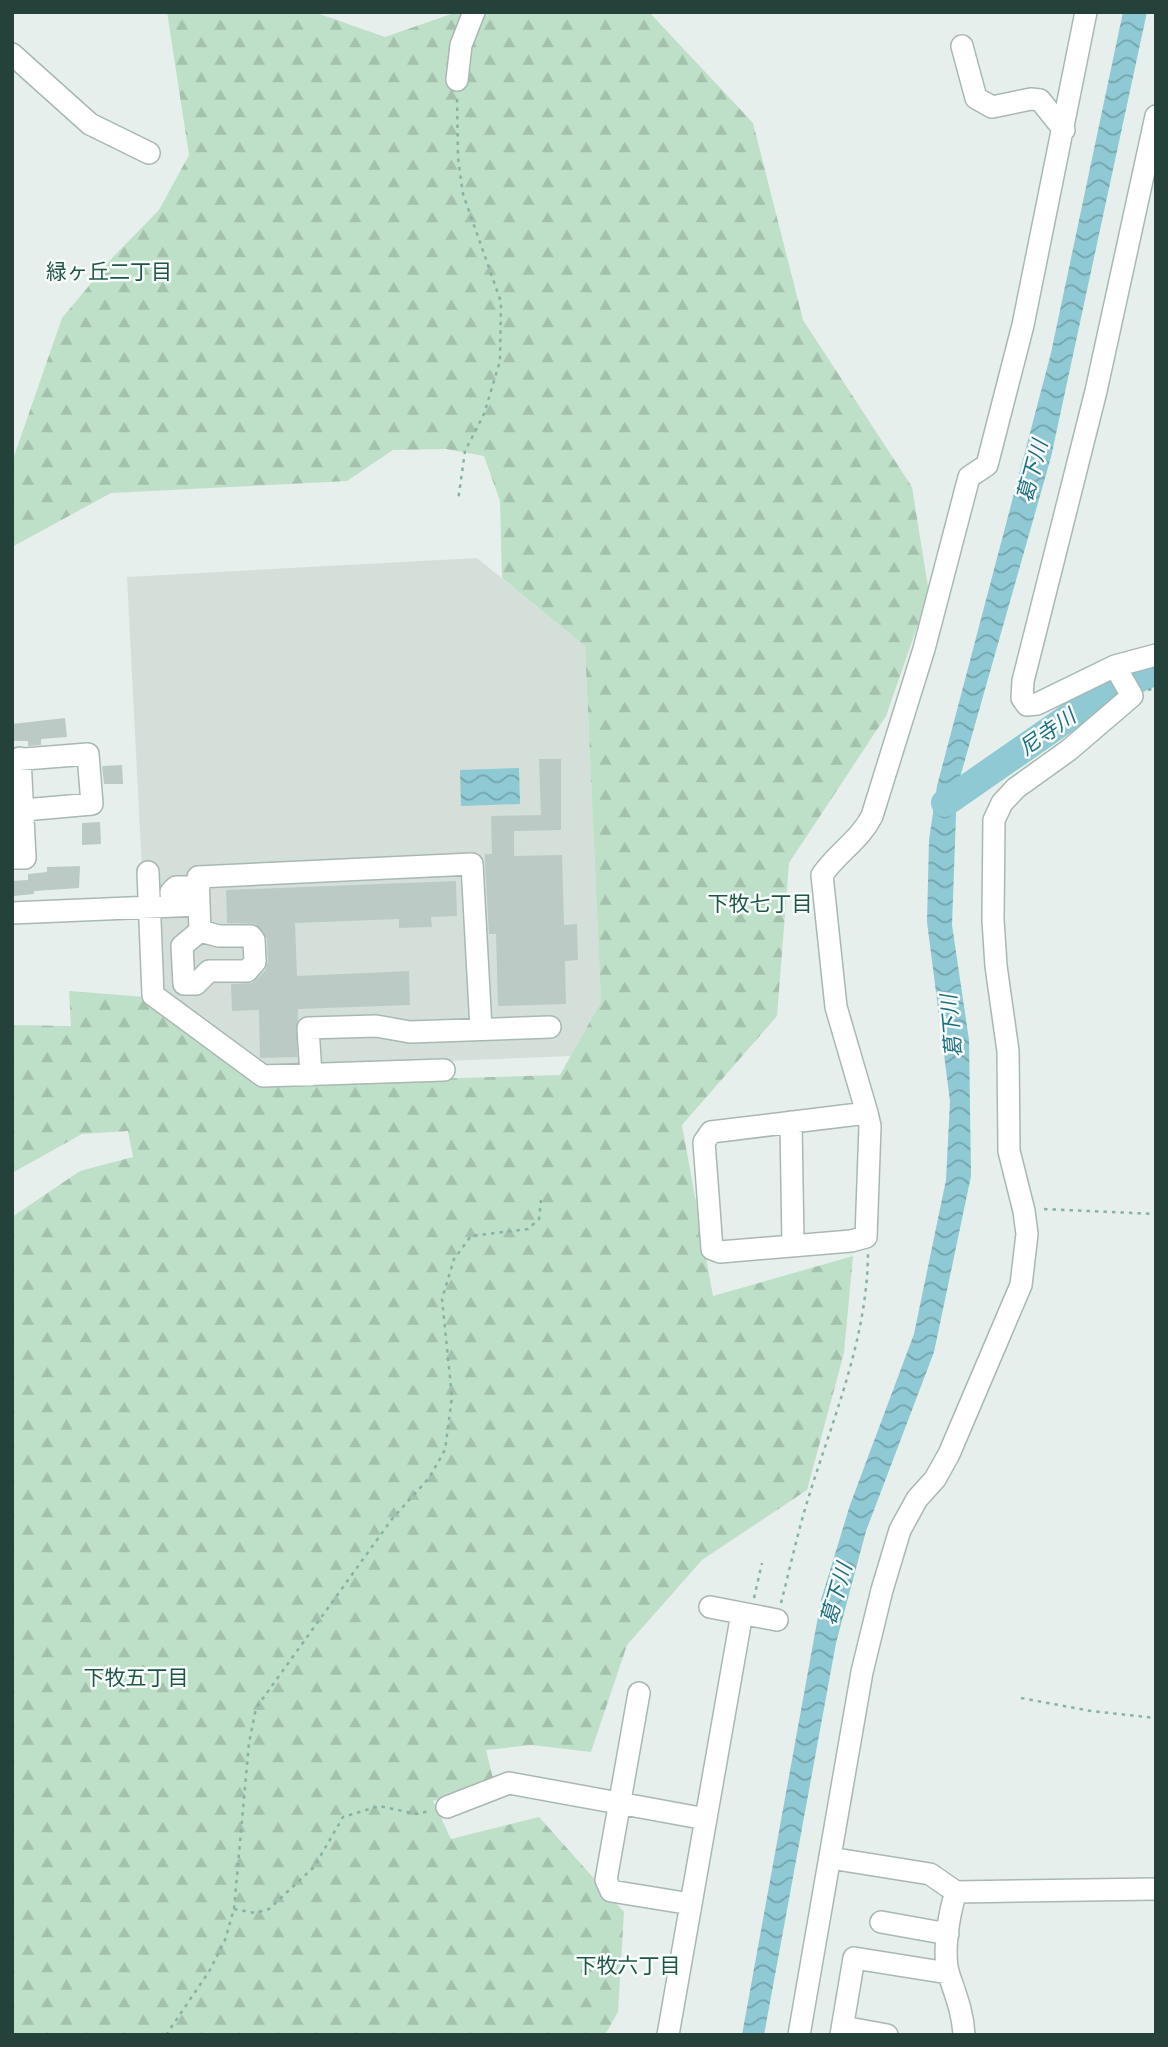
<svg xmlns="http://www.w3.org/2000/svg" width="1168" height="2047" font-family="'Public Sans','Noto Sans JP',sans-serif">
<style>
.built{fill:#d4dfda}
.forest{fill:url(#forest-firs)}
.water{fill:url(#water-waves)}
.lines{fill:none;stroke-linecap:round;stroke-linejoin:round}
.river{stroke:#8ec9d4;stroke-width:28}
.building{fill:#bbcac4}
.minor-casing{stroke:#a8b8b2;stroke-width:24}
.path{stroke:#86b3a5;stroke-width:2.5;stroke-dasharray:3.5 5;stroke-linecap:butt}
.minor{stroke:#fff;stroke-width:21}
.labels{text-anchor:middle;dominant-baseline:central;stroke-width:5;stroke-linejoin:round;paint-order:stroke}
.neighbourhood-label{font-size:21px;fill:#1f5548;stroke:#f7fbf9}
.water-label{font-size:21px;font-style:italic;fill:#1c6f80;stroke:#f7fbf9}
</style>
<defs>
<pattern id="forest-firs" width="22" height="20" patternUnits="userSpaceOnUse" patternTransform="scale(1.75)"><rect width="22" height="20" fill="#bfe0c8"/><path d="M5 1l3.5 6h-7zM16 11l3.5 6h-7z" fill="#a4c1ad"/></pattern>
<pattern id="water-waves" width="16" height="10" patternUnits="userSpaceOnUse" patternTransform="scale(1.75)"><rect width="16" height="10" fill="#8ec9d4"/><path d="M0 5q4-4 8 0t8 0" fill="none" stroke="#74a5ad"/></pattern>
</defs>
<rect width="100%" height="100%" fill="#e6efeb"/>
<!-- built -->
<path class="built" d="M477,558L585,646L601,1002L571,1056L267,1068L159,993L142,870L127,577Z"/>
<!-- forest -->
<path class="forest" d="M167,12H314L385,37L457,12H649L753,123L803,320L912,487L929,593L886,716L789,863L777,1016L682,1125L713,1296L853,1256L844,1353L807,1490L702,1560L627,1645L591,1752L532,1745L486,1750L493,1778L433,1801L451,1839L539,1817L624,1912L618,2012L605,2035H12V1217L80,1171L133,1157L128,1131L82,1134L12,1173V1025L71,1026L69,991L145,997L265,1084L560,1075L601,1002L585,646L502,578L500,501L484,456L446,449L393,450L347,481L111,493L12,547V462L62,318L114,256L159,210L189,155Z"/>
<!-- water -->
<path class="water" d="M1123,12H1147L1051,457L957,788L952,925L969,1040L971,1176L934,1352L866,1531L836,1643L764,2035H742L821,1600L850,1505L914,1334L946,1180L950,1101L927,922L929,840L937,786L1051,353Z
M519,768L520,804L461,806L460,770Z"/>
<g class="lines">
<!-- river -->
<path class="river" d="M945,803L1102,694L1156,671"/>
</g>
<!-- building -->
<path class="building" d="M65,718L67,737L41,739V745L28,746V741H12V724Z
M539,759H561V830L514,831V856L562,855L564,925L577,924L578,960L565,961L566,1004L498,1006L496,934H489L485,862V854H492L491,816L541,815Z
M122,765L123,784H104L102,766Z
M100,822L101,844L82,845V823Z
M80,866L79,888L34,891V894L13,896L12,881L28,880V874L47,872V867Z
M456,881L457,916L431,917L432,927L399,928V919L295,923L297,976L409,971L410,1005L298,1009L297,1057L260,1058L259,1010L232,1011L231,984L252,983L265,971L268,961L267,939L256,924L227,923L226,890Z"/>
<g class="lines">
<defs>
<path id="minor" d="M962,46L976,98L992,107L1031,99L1040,100L1064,130
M12,54L90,124L149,153
M457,80L461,45L474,12
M1156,116L1096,391L1023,681L1022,698L1027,705L1037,704L1115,666L1156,655
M12,760L88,754L92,804L24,810
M12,858H25L20,758
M148,872L153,995L263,1076L444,1070
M172,905L171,892L176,887H199
M12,913L199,905
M200,931L219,936H251L254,940L255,962L247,971H209L196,984H184L182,946L200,931L198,877L472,864L481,1029
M311,1075L308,1028L376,1026L410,1032L550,1027
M867,1113L711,1132L704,1142L712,1249L720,1252L851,1241L866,1237L870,1126L867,1113L836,1007L822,875C838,852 860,840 872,816L924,649L969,477L987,465L1023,325L1086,12
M791,1122L793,1246
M710,1607L777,1620
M639,1693L606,1880L611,1891L691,1904
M447,1807L509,1783L706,1819
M830,1858L930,1874L956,1892L1156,1889
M956,1892C949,1913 942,1954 949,1975C956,1996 963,2013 964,2035
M881,1922L948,1934
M843,2027L887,2035
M668,2035L742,1613
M799,2035L862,1672L882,1590L900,1530L917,1499L935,1479L949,1454L1021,1285L1027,1234L1024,1211L1009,1151L1008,1051L996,966L993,920L994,820L1002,803L1016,788L1069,750L1132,696L1115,666
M841,2035L854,1958L948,1973"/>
</defs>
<!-- minor casing -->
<use href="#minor" class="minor-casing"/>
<!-- path -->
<path class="path" d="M457,99L458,158L463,194L501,302L500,361L484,414L465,451L458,501
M1148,690L1156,688
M1044,1209L1156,1214
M754,1598L762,1563
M781,1603C789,1572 796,1540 805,1509C830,1425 867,1343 868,1254
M1021,1698L1091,1711L1156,1718
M234,1909L255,1913L269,1909L314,1867L343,1817L379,1806L416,1814L430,1811
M166,2035L210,1970L225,1940L234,1909L249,1743L256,1708L392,1519L429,1478L445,1450L452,1397L442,1299L454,1259L471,1236L528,1229L539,1219L541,1200"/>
<!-- minor -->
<use href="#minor" class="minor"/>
</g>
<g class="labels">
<!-- neighbourhood labels -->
<g class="neighbourhood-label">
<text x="109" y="271">緑ヶ丘二丁目</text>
<text x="760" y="903">下牧七丁目</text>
<text x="136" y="1677">下牧五丁目</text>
<text x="628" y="1965">下牧六丁目</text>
</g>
<!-- water labels -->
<g class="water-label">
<text transform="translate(1032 471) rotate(-75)">葛下川</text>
<text transform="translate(1047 732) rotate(-35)">尼寺川</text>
<text transform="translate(951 1026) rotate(-95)">葛下川</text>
<text transform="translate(836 1594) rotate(-74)">葛下川</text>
</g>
</g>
<!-- border -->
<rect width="1168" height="2047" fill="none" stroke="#24423a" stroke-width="28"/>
</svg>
